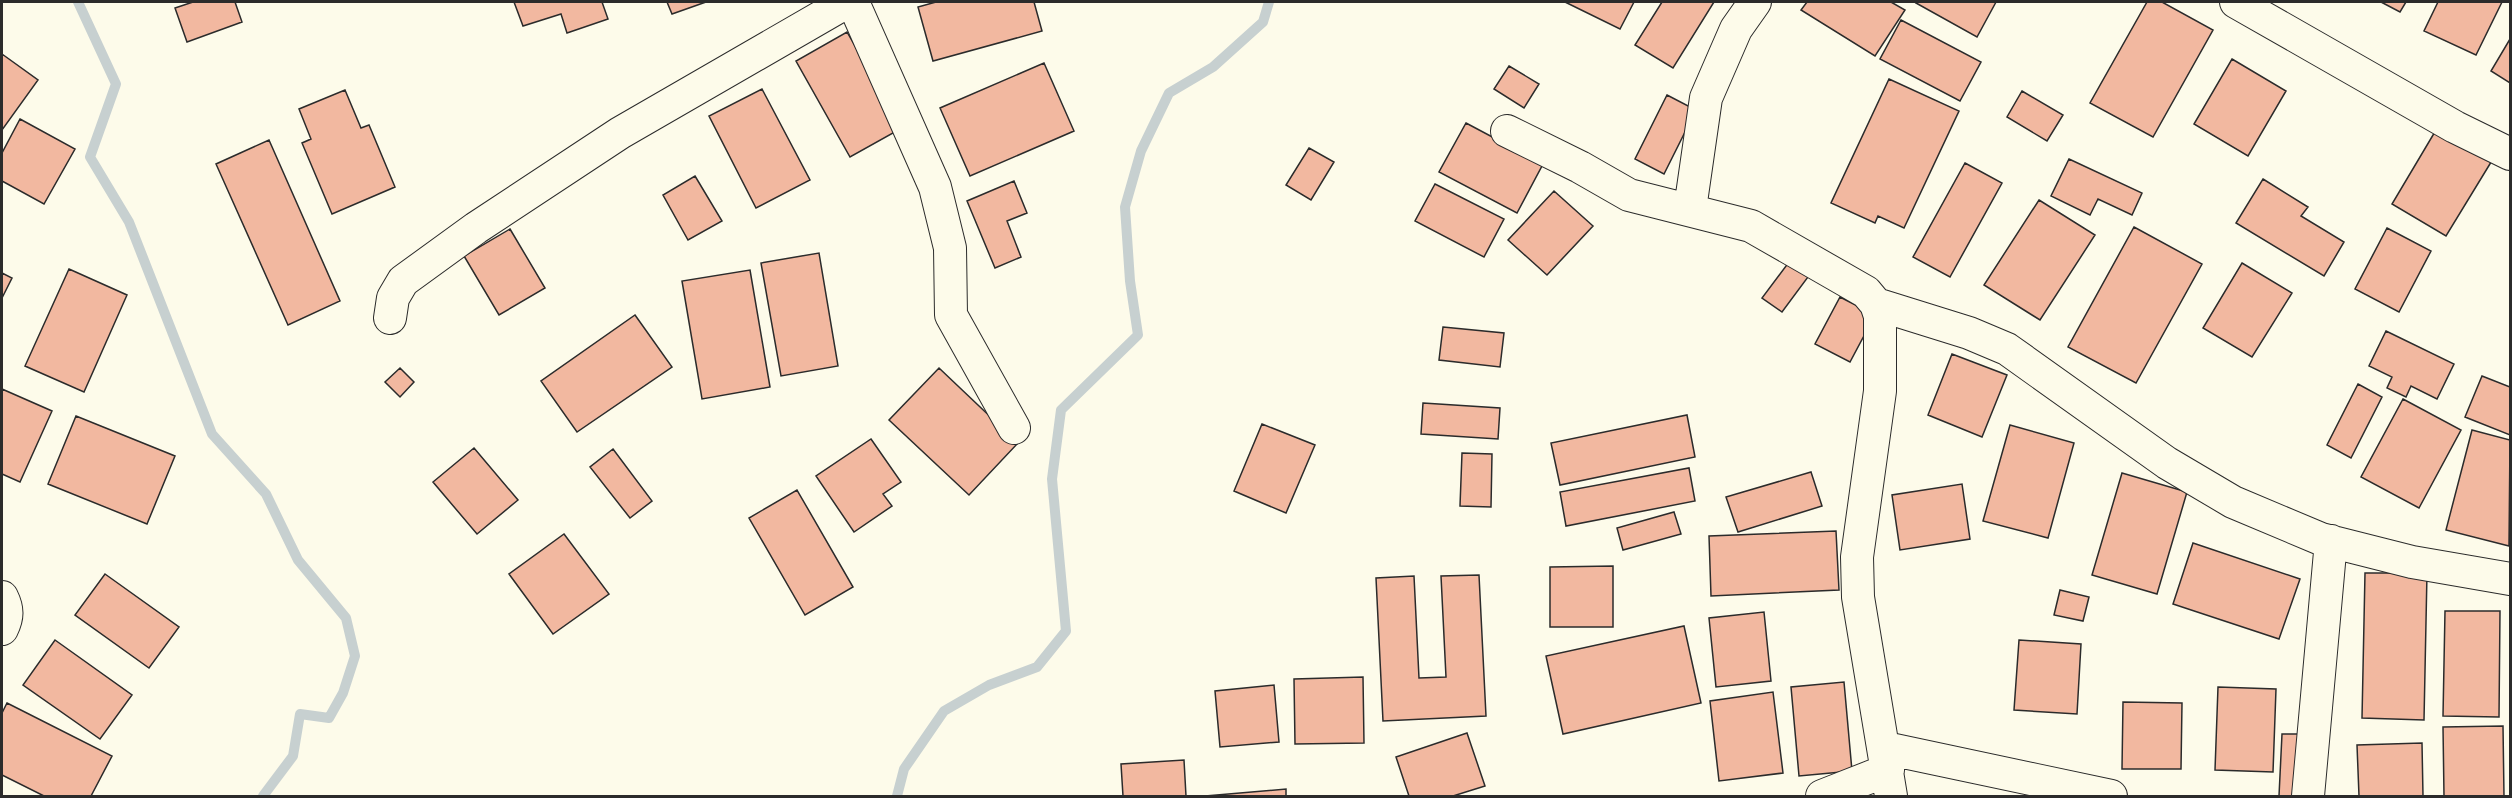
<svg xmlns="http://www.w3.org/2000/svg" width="2512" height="798" font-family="'Noto Serif',serif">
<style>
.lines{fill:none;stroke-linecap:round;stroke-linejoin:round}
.stream{stroke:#c7d0d0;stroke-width:10}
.building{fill:#f2b8a0;stroke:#2b2b2b;stroke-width:1.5}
.street-casing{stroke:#2b2b2b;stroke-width:34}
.street{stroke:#fdfbea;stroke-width:32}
</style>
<rect width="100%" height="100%" fill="#fdfbea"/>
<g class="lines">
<!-- stream -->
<path class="stream" d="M78,2L116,84L90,157L129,222L212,434L266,494L298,560L346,618L355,656L343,693L329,718L300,714L293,756L263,796
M897,796L904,769L944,711L989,685L1037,667L1066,631L1052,479L1061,410L1138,335L1130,281L1125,207L1141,151L1169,93L1213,67L1263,22L1269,2"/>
</g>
<!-- building -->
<path class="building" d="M193,2H235L242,22L187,42L175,8Z
M514,2H602L608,19L567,33L561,14L523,26Z
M667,2H706L672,14Z
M936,2H1034L1042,31L933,61L918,7Z
M1565,2H1634L1620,29Z
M1662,2H1714L1673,68L1635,45Z
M1807,2H1891L1905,10L1875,56L1801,10Z
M1917,2H1996L1977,37L1916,3Z
M2147,2H2162L2213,30L2153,137L2090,103Z
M2381,2H2406L2400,12Z
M2438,2H2502L2476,55L2424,31Z
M1901,20L1981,62L1960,101L1880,59Z
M847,32L902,128L850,157L796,61Z
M2510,39V83L2491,71Z
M2,54L38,80L2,130Z
M2232,59L2286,91L2248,156L2194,124Z
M1044,63L1074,131L970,176L940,108Z
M1509,66L1539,84L1524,108L1494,89Z
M1889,79L1959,111L1904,228L1878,216L1875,223L1831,203Z
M762,89L810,180L756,208L709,116Z
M345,90L361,128L369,125L395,187L332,214L302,143L311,139L299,109Z
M2022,91L2063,115L2047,141L2007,117Z
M1667,95L1696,110L1664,174L1635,159Z
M20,119L75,149L44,204L2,181V153Z
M1466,123L1543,164L1517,213L1439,172Z
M2436,130L2496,154L2446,236L2392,204Z
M269,140L340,301L288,325L216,164Z
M1309,148L1334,162L1311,200L1286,185Z
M2069,159L2142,193L2132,215L2098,199L2090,215L2051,196Z
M1965,163L2002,183L1950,277L1913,257Z
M695,176L722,221L688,240L663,195Z
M2263,179L2308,207L2301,216L2344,242L2324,276L2236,223Z
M1014,181L1027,213L1007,221L1021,257L995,268L967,201Z
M1435,184L1504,219L1484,257L1415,221Z
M1554,191L1593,226L1547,275L1508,240Z
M2039,200L2095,235L2040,320L1984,285Z
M2134,227L2202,264L2136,383L2068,347Z
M2387,228L2431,251L2399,312L2355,289Z
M510,229L545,288L499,315L464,256Z
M819,253L838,366L781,376L761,263Z
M1789,262L1808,277L1782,312L1762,298Z
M2242,263L2292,293L2252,357L2203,328Z
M69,269L127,295L84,392L25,366Z
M750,270L770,387L702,399L682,281Z
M2,273L12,278L2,298Z
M1840,297L1875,315L1850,362L1815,344Z
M635,315L672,367L577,432L541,381Z
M1443,327L1504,333L1500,367L1439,360Z
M2386,331L2454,364L2437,399L2411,386L2406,397L2387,388L2392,377L2369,366Z
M1952,354L2007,375L1982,437L1928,415Z
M400,368L414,382L400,397L385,382Z
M939,368L1018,443L969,495L889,420Z
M2482,376L2510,387V435L2465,417Z
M2358,384L2382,397L2351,458L2327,445Z
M2,389L52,411L20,482L2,474Z
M2403,399L2461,430L2419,508L2361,477Z
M1423,403L1500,408L1498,439L1421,434Z
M1687,415L1695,457L1560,485L1551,443Z
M76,416L175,456L147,524L48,484Z
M1262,424L1315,445L1286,513L1234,491Z
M2010,425L2074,443L2048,538L1983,521Z
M2472,430L2510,440L2509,546L2446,530Z
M871,439L901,482L883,494L892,506L854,532L816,476Z
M474,448L518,500L477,534L433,482Z
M613,449L652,501L630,518L590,467Z
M1462,453L1492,454L1491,507L1460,506Z
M1689,468L1695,501L1566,526L1560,492Z
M1811,472L1822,506L1738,532L1726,497Z
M2122,473L2187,492L2157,594L2092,575Z
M1962,484L1970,539L1900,550L1892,495Z
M797,490L853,587L805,615L749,518Z
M1674,512L1681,534L1623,550L1617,528Z
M1836,531L1839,590L1711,596L1709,536Z
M564,534L609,594L553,634L509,574Z
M2193,543L2300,579L2279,639L2173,604Z
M1613,566V627H1550V567Z
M2365,573H2427L2424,720L2362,718Z
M105,574L179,627L149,668L75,615Z
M1479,575L1486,716L1383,721L1376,578L1414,576L1419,678L1446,677L1441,576Z
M2060,590L2089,597L2083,621L2054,615Z
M2445,611H2500L2499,717L2443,716Z
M1764,612L1771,681L1716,687L1709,618Z
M1684,626L1701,703L1563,734L1546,656Z
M55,640L132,695L100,739L23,685Z
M2019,640L2081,644L2077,714L2014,710Z
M1363,677L1364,743L1295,744L1294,679Z
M1844,682L1852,771L1799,776L1791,687Z
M1274,685L1279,742L1220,747L1215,691Z
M2218,687L2276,689L2273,772L2215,770Z
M1773,692L1783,773L1719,781L1710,701Z
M2123,702L2182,703L2181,769H2122Z
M7,703L112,756L91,796H44L2,775V713Z
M2503,726L2504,796H2444L2443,727Z
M1467,733L1485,786L1453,796H1409L1396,757Z
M2282,734H2301L2298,796H2279Z
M2422,743L2423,796H2359L2357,745Z
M1184,760L1186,796H1123L1121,764Z
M1286,789V796H1205Z"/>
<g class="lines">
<defs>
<path id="street" d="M853,2L935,187L950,248L951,315L1014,428
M2236,2L2455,127L2510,154
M1507,131L1580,167L1629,195L1751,226L1866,292L1876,304L1880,316V391L1857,557L1858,597L1891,796
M1690,209L1706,98L1736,29L1755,2
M1876,304L1969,333L2007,349L2167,463L2233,502L2321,539L2412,562L2510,579
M390,318L393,298L403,281L476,228L620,133L847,2
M2,597C8,609 8,617 2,629
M1885,748L2111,796
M1822,796L1888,770
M2308,796L2331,541"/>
</defs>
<!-- street casing -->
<use href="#street" class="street-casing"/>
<!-- street -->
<use href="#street" class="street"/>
</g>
<!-- border -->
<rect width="2512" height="798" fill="none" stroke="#2b2b2b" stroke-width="6"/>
</svg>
